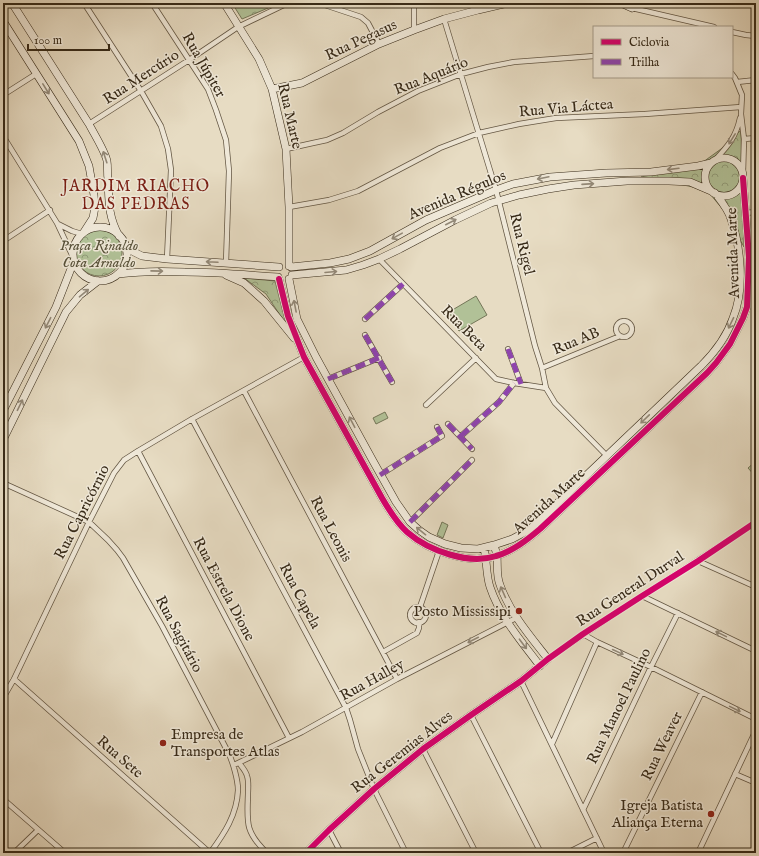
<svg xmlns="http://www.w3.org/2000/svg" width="759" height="856" viewBox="0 0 759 856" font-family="'IM FELL English',serif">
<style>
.grass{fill:#b1c197;stroke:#747658}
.forest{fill:url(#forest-crowns);stroke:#747658}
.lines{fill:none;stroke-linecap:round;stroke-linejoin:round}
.street-casing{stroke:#635643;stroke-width:6}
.secondary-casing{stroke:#372a18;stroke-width:8}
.street{stroke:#efe8d8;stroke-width:4.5}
.secondary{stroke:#efe8d8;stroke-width:7}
.quiet{stroke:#8e44ad;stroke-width:5;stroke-dasharray:10 5;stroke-linecap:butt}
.cycleway-casing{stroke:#efe8d8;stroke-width:8}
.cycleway{stroke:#d6006c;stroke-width:6}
.oneway{stroke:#938978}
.poi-dot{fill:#8f2418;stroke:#efe8d8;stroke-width:1.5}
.labels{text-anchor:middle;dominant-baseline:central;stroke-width:3;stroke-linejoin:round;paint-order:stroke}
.street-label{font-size:15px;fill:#372a18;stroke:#efe8d8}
.park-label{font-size:15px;font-style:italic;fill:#565038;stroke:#efe8d8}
.poi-label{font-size:15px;fill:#372a18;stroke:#efe8d8;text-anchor:end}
.neighbourhood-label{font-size:16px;letter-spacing:1px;fill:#7a1f14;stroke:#efe8d8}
</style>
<defs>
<pattern id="forest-crowns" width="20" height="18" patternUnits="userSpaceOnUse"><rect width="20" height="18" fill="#b1c197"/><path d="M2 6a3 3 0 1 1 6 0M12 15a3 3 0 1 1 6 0" fill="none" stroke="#919d7a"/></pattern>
</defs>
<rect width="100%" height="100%" fill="#e7dcc3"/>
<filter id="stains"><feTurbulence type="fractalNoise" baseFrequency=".005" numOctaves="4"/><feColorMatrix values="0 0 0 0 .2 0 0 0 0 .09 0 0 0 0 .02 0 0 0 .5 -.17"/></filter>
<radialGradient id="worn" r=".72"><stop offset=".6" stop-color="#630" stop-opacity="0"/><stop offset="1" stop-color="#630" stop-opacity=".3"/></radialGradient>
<path class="grass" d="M476 296 487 315 459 331 449 312Z
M385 412 388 418 376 424 373 418Z
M756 461V477L748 468Z
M442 522 448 525 443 538 437 535Z"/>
<path class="forest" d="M232 3H280L242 19Z
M741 130 744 247 725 212 710 194 693 187 641 176 703 162 721 149Z
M76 253a23 23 0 1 1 46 0a23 23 0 1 1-46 0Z
M244 278 275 281 286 324 266 294Z"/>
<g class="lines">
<defs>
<path id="street" d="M84 3 141 91 161 126 168 149 171 170 167 259
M152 3 208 89 216 110 226 140 229 171 226 263
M319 3 361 17 368 23 379 44
M632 8 714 27
M444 19 496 190 535 346 542 368 546 388 555 403 607 456
M414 30V3
M732 32 746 35 756 36
M732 74 735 78 742 95 741 114 744 139 743 174
M737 82 756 80
M3 95 36 74
M89 124 189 60 238 27 288 3
M3 136 57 223 73 257
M744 139 756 138
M286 149 313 143 327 140 343 133 378 112 418 91 461 74 488 67 514 62 594 56
M715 160C728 146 736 137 740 118
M289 207 329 200 358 191 440 148 479 133 519 124 556 118 645 114 741 107
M745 213 756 212
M58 224 72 231 82 234
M3 241 50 210
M379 259 496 379 514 383 546 388
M365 319 403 284
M616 329a8 8 0 1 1 16 0a8 8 0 1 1-16 0Z
M365 335 392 382
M508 349 521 384
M542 368 620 336
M328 379 379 358
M244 391 397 679
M426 405 476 358
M192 419 346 708 350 720 358 749 374 789 406 853
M448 424 472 449
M461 436 499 402 514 383
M138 451 289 738
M380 475 442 436 437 427
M3 483 89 522 108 540 117 550 123 558 162 626 229 754C233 763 238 780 238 790 237 815 224 834 210 853
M410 522 472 460
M698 561 756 587
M642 596 756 651
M420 607 439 551
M410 615a8 8 0 1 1 16 0a8 8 0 1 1-16 0Z
M583 634 597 642 651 667 756 719
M383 652 417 633 419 628V622
M548 659C616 611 687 568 756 522
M14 679 210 853
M521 681 604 853
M3 698 14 679 89 522 114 473 124 460 138 451 192 419 304 357
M471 715 541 853
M552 744 597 642
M423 749 476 853
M239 763C242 767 246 771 247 776 249 781 248 789 248 794 247 823 245 832 267 853
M234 765 302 732 397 679 516 618
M735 774 756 783
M3 799 65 853
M583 810 651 667 678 613
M329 830 341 853
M14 853 38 830
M567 853 597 838
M623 853 702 692
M698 853 756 730"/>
<path id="secondary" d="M12 3 89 124C94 134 105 151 107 161 108 167 107 173 108 179 109 202 108 216 119 236
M224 3 259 59 272 89 286 149 289 207V266
M621 3 632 8 633 3
M3 21 79 141 89 166 94 195 95 207 93 218 84 232
M272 89 302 83 379 44 414 30 444 19 478 10 508 3
M705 177a19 19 0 1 1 38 0a19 19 0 1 1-38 0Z
M73 254a27 27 0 1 1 54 0a27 27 0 1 1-54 0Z
M125 245 132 251 142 256 167 259 279 267
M291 267 330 263 349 259 370 251 426 220 496 190 513 184 550 177 606 173 651 172 698 166 711 163
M118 274C141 271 163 271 185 272 216 272 247 275 278 277
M226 275 244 283 264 301 294 338
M292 275 346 270 363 265 379 259 400 249 455 220 491 203 519 195 548 189 574 185 627 181H669L690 182 711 191
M279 279 288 316 304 357 382 498C389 510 397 523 407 532 429 551 469 565 496 556 513 551 527 540 540 529L707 373 716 363 730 344 743 318 747 307 749 257 743 178
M289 279 297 319 316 357 373 461 396 502 410 522 419 530 429 537 445 544 461 548 478 549 494 545 512 539 529 530 549 511 701 366C714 353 727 336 733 318 745 289 741 248 731 219 728 209 721 201 715 193
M3 411 56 307 74 261
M3 440 66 312 80 295 98 281
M484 548C487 561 486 575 490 587 500 617 522 642 540 666
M306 853 329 830 374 789 423 749 471 715 521 681 548 659C530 636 510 613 500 585 496 575 498 566 497 557 497 553 495 549 494 545"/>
</defs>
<use href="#street" class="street-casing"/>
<use href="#secondary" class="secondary-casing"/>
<use href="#street" class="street"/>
<use href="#secondary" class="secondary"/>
<path class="quiet" d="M365 319 403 284
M365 335 392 382
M508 349 521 384
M328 379 379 358
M448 424 472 449
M461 436 499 402 514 383
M380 475 442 436 437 427
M410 522 472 460"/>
<defs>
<path id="cycleway" d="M279 279 288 316 304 357 382 498C389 510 397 523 407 532 429 551 469 565 496 556 513 551 527 540 540 529L707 373 716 363 730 344 743 318 747 307 749 257 743 178
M306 853 329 830 374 789 423 749 471 715 521 681 548 659 583 634 642 596 698 561 756 522"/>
</defs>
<use href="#cycleway" class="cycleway-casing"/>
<use href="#cycleway" class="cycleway"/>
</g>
<defs><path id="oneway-shaft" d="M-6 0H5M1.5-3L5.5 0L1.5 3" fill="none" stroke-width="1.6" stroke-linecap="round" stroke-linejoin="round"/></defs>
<g class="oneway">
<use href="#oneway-shaft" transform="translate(46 89) rotate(58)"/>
<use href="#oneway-shaft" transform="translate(732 139) rotate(122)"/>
<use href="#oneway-shaft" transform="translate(105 157) rotate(-108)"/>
<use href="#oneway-shaft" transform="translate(673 169) rotate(173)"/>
<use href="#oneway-shaft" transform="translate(543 178) rotate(168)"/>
<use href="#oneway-shaft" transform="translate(588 184) rotate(-4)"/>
<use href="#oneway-shaft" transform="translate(451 222) rotate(-27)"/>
<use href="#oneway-shaft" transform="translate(397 236) rotate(151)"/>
<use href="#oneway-shaft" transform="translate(212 262) rotate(-177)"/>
<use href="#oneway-shaft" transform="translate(157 271) rotate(1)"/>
<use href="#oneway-shaft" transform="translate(331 272) rotate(-5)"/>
<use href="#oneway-shaft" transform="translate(84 293) rotate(-40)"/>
<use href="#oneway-shaft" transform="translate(295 306) rotate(-101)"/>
<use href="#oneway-shaft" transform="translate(48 323) rotate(117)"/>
<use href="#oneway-shaft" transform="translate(731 323) rotate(116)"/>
<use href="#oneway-shaft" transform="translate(20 405) rotate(-64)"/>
<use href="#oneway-shaft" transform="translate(645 419) rotate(136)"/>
<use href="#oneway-shaft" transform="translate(352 422) rotate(-118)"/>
<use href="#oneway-shaft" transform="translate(421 531) rotate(-141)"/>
<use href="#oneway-shaft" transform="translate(503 592) rotate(-114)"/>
<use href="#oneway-shaft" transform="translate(721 634) rotate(-154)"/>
<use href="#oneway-shaft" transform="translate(473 640) rotate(153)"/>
<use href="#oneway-shaft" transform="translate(523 644) rotate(53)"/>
<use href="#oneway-shaft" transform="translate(618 652) rotate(25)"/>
<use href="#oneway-shaft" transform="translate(735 709) rotate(26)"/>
</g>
<g class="poi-dot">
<circle cx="519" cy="611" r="4"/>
<circle cx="163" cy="743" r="4"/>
<circle cx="711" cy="814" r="4"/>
</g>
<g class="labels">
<g class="street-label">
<text transform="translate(361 40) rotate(-25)">Rua Pegasus</text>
<text transform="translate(204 65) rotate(60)">Rua Júpiter</text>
<text transform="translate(431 76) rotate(-22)">Rua Aquário</text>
<text transform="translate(141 77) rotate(-33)">Rua Mercúrio</text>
<text transform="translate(566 108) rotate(-5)">Rua Via Láctea</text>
<text transform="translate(290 116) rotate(77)">Rua Marte</text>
<text transform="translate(457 195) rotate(-23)">Avenida Régulos</text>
<text transform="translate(522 244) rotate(76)">Rua Rigel</text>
<text transform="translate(733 253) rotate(-92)">Avenida Marte</text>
<text transform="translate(464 328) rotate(45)">Rua Beta</text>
<text transform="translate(576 341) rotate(-23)">Rua AB</text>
<text transform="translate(549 501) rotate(-42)">Avenida Marte</text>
<text transform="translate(82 512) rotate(-63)">Rua Capricórnio</text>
<text transform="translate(331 529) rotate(62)">Rua Leonis</text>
<text transform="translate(224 589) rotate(62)">Rua Estrela Dione</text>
<text transform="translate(630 589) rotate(-33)">Rua General Durval</text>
<text transform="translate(300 596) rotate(62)">Rua Capela</text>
<text transform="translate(179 634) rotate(62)">Rua Sagitário</text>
<text transform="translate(372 680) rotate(-29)">Rua Halley</text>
<text transform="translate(619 706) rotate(-64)">Rua Manoel Paulino</text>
<text transform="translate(662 746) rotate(-64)">Rua Weaver</text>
<text transform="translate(402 752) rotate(-38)">Rua Geremias Alves</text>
<text transform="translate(120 757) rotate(41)">Rua Sete</text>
</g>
<g class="park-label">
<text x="99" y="245">Praça Rinaldo<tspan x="99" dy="17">Cota Arnaldo</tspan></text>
</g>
<g class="poi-label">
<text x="511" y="611">Posto Mississipi</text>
<text x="171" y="734" text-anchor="start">Empresa de<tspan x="171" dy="17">Transportes Atlas</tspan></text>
<text x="703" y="805">Igreja Batista<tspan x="703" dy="17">Aliança Eterna</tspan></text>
</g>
<g class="neighbourhood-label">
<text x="136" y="187">JARDIM RIACHO<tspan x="136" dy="18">DAS PEDRAS</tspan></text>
</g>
</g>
<rect width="759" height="856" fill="none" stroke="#e7dcc3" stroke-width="16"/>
<rect x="4" y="4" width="751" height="848" fill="none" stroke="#372a18" stroke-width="2"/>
<rect x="8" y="8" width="743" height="840" fill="none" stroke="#372a18"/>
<rect x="593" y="26" width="140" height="52" fill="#efe8d8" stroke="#a59c8b"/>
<rect x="601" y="39" width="20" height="6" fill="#d6006c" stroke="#a59c8b"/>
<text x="629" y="46" font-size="12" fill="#372a18">Ciclovia</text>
<rect x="601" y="59" width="20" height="6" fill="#8e44ad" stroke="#a59c8b"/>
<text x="629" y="66" font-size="12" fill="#372a18">Trilha</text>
<path d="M28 44v6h81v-6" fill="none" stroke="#372a18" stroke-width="2"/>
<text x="34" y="44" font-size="12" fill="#372a18" stroke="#efe8d8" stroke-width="3" paint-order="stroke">100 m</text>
<rect width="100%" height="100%" filter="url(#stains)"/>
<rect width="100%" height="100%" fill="url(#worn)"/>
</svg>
